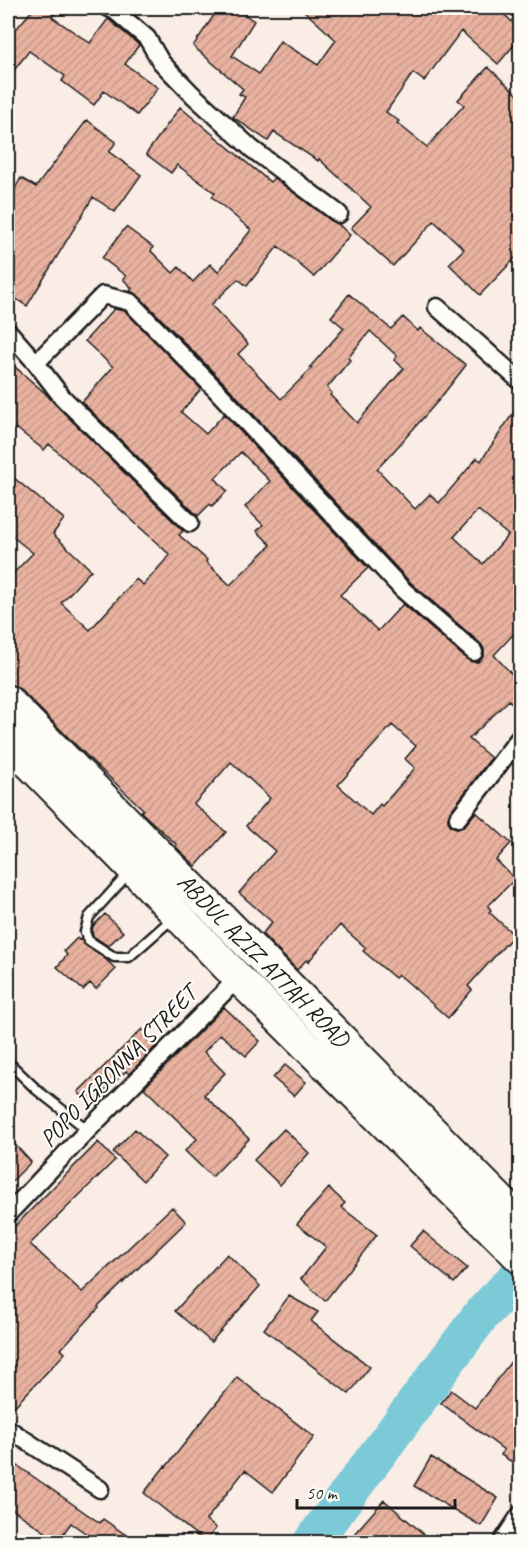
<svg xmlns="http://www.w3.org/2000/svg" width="528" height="1550" viewBox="0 0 528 1550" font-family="Caveat,sans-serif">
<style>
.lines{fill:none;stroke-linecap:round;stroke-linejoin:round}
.river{stroke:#7bc9d8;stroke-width:38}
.building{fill:url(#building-hatch);stroke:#1c1c1c;stroke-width:1.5;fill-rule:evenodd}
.lane-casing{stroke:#1c1c1c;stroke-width:13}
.street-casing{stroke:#1c1c1c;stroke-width:21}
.highway-casing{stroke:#1c1c1c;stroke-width:34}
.lane{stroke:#fdfcf7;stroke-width:8}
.street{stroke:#fdfcf7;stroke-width:16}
.highway{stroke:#fdfcf7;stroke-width:30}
.labels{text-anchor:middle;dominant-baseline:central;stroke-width:4.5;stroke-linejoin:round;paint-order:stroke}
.street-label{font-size:24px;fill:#1c1c1c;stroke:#fdfcf7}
</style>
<defs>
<pattern id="building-hatch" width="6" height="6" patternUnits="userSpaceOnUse" patternTransform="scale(1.5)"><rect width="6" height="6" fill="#e9b2a0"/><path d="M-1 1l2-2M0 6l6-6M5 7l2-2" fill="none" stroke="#c79889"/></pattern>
</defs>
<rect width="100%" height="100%" fill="#f9ede6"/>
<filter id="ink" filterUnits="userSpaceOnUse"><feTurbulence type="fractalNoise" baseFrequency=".0167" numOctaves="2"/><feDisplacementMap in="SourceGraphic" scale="12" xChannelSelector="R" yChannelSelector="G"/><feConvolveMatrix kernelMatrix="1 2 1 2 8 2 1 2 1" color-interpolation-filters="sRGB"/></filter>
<g filter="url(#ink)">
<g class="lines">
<path class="river" d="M312 1542 481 1315 520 1274"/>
</g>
<path class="building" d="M34 8H60L52 17 90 43 108 19 139 45 125 64 158 88 137 115 104 91 94 105 62 81 65 76 29 51 8 78V20L17 28Z
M219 8H235L254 21 232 56 259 74 280 41 318 65 336 40 301 8H497L520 29V38L498 64 461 31 424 81 413 73 386 112 399 121 397 123 427 147 464 105 458 100 488 67 520 97V253L480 295 449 264 464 249 434 221 393 266 351 228 371 207 319 159 318 161 274 132 268 141 233 117 245 97 239 94 243 89 193 46Z
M180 107 270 182 274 178 333 222 338 224 350 235 314 277 278 246 247 286 238 279 211 305 248 344 238 354 281 399 312 368 310 367 344 328 331 317 349 294 391 329 403 317 418 331 420 328 466 365 438 401 392 453 377 469 415 509 430 494 439 503 477 458 481 461 520 403V627L494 655 520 683V712L509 700 469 739 491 758 450 812 448 817V821L451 826 456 828H461L466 824 476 812 511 843 496 860 515 879 488 906 491 910 489 912 514 935 468 986 472 990 448 1018 403 978 398 975 395 978 363 951 366 948 340 925 308 962 306 960 297 970 262 934 272 922 239 893 275 851 246 826 270 798 231 762 194 804 226 832 196 866 176 847 177 845 141 812 143 809 95 764 20 689 8 683V579L33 553 8 533V473L64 519 53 534 91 570 61 603 90 630 136 579 143 585 170 555 49 444 44 450 16 428 8 438V361L45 393 55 404 183 531 179 535 207 560 206 562 230 585 271 545 257 531 263 525 245 507 270 481 241 452 215 478 227 491 212 506 210 504 198 516 82 402 113 367 85 341 114 309 125 311 201 389 181 412 206 434 224 414 368 568 340 595 378 631 403 604 468 660 473 662H478L482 658 484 655V649L481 644 409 581 226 385 138 295 130 291 132 288 123 279 126 276 102 258 126 227 153 247 151 251 173 273 179 267 193 282 210 264 218 272 251 230 212 197 215 193 177 165 171 173 146 154ZM370 331 397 356 394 360 404 368 357 423 330 395 332 393 327 388 350 360 348 358ZM478 510 508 535 483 564 454 537ZM392 725 416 746 405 759 415 768 382 806 380 804 371 815 338 785Z
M87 120 116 142 109 152 141 175 115 212 93 197 27 306 8 294V201L21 178 36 187Z
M105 914 123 932 108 946 93 936 92 932 93 926Z
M77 938 79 940 81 939 85 945 104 958 116 969 96 989 90 983 83 990 57 967 67 955 64 951Z
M224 1007 260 1041 246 1056 220 1034 204 1052 225 1073 204 1095 249 1139 212 1177 185 1151 197 1139 144 1088Z
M142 1029 157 1045 129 1074 126 1071 91 1105 78 1092Z
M285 1065 306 1082 294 1096 273 1078Z
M135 1129 165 1157 143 1181 113 1152Z
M284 1129 309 1153 280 1185 254 1160Z
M8 1137 31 1162 8 1185Z
M98 1142 115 1160 30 1244 82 1292 172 1207 186 1222 98 1307 99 1308 61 1349 65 1353 8 1413V1233Z
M329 1188 345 1203 341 1207 377 1235 325 1301 301 1279 326 1247 297 1224Z
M423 1231 467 1268 454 1283 410 1246Z
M227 1254 260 1286 211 1342 175 1311Z
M289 1296 318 1312 311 1321 370 1367 349 1394 264 1329Z
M520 1350V1467L501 1455 504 1450 441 1403 451 1390 475 1408Z
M237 1377 314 1437 273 1492 245 1470 206 1520 216 1528 205 1542 144 1493 165 1466 166 1467Z
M431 1457 498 1498 481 1526 414 1486Z
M8 1459 100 1523 103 1519 136 1542H98L71 1523 58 1541 8 1506Z
M384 1500 392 1507 433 1542H366L355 1533Z"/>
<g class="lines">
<defs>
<path id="lane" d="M129 873 89 917 85 932 88 940 114 957H129L173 918
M8 1062 37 1090 88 1130"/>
<path id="street" d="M109 8 114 10 147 38 161 62 193 95 252 149 339 214
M437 307 520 381
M8 331 36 363 62 397 190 523
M36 363 103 295 130 302 218 392 402 589 474 652
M458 818 520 737
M8 1214 88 1130 238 978
M8 1429 100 1489
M502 1542 520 1515"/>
<g id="highway">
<path id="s1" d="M8 701 520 1220"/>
<path d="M8 742 133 869 238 978 520 1258"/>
</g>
</defs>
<use href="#lane" class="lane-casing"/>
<use href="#street" class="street-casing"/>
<use href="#highway" class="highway-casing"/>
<use href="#lane" class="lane"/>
<use href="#street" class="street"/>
<use href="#highway" class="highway"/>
</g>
</g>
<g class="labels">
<g class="street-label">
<text stroke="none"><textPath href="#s1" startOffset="364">ABDUL AZIZ ATTAH ROAD</textPath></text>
<text transform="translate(118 1066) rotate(-46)">POPO IGBONNA STREET</text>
</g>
</g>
<rect width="528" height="1550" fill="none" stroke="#fdfcf7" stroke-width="30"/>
<rect x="15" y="15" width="498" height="1520" fill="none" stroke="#1c1c1c" stroke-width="2" filter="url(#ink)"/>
<path d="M297 1499v9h158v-9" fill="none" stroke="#1c1c1c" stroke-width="3"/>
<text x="306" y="1499" font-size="18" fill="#1c1c1c" stroke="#fdfcf7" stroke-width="4.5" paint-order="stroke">50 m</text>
</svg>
